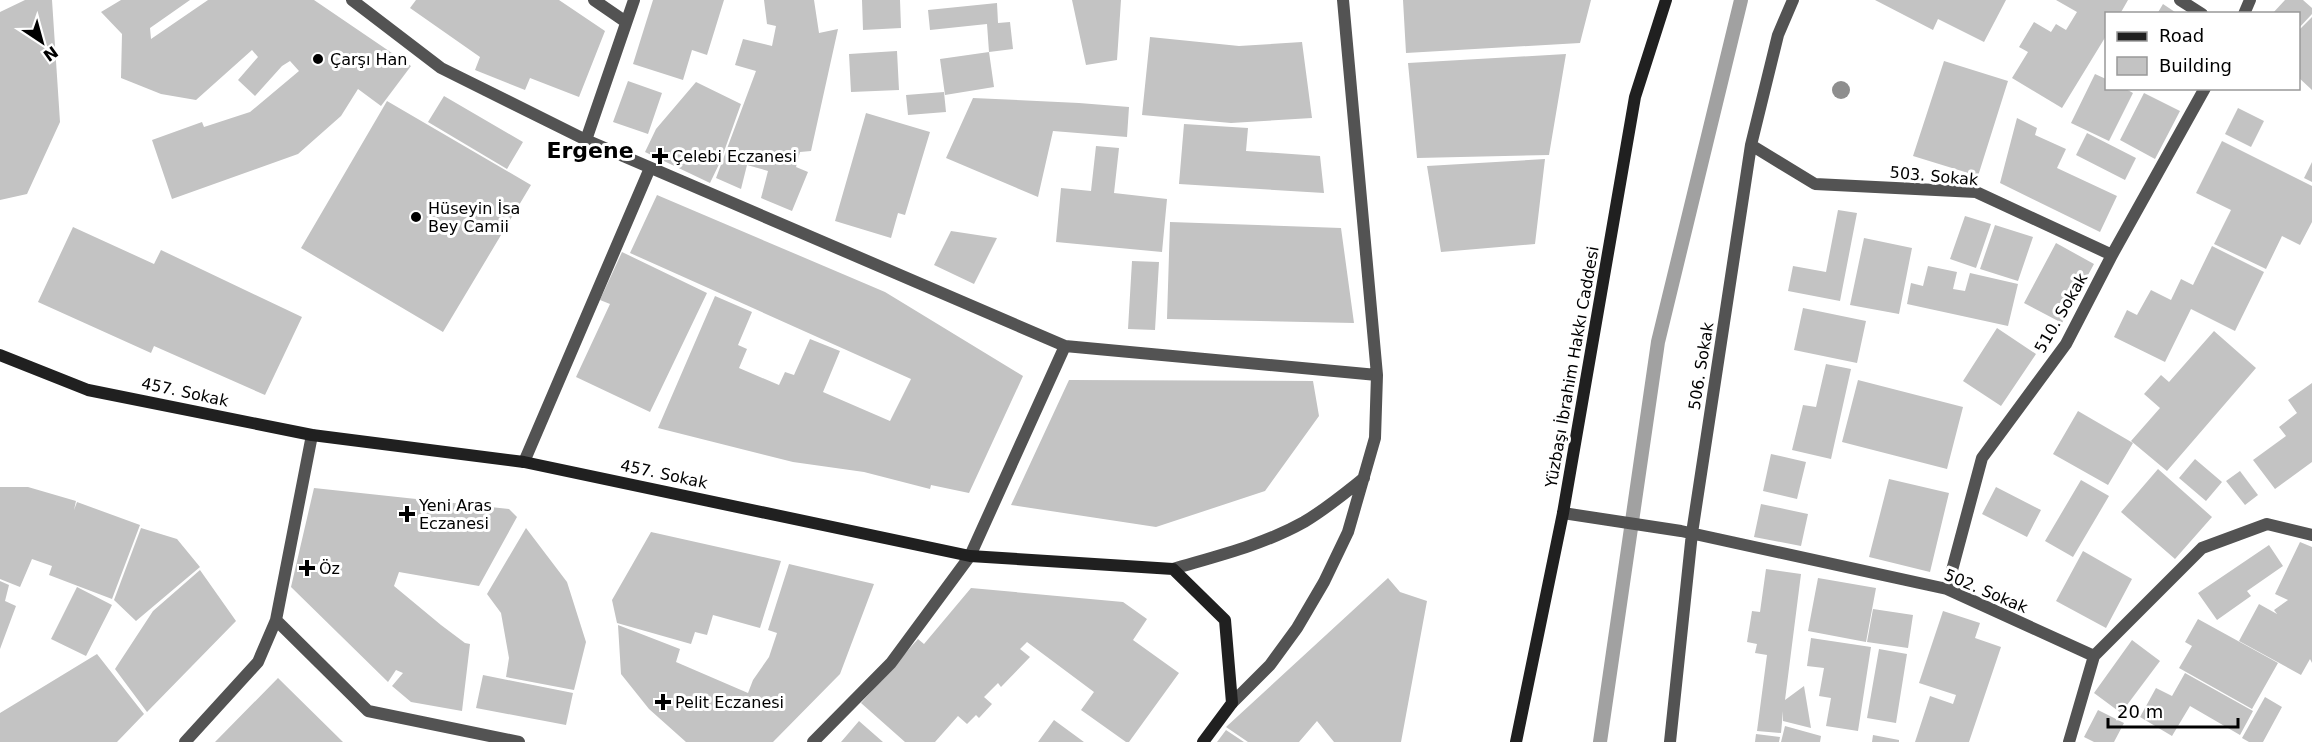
<svg xmlns="http://www.w3.org/2000/svg" width="2312" height="742" viewBox="0 0 2312 742" font-family="'DejaVu Sans',sans-serif">
<style>
.lines{fill:none;stroke-linecap:round;stroke-linejoin:round}
.stream{stroke:#a1a1a1;stroke-width:14}
.building{fill:#c3c3c3}
.street{stroke:#535353;stroke-width:12}
.secondary{stroke:#202020;stroke-width:12}
.tree{fill:#8e8e8e}
.poi-dot{fill:#000;stroke:#fff;stroke-width:2}
.labels{text-anchor:middle;dominant-baseline:central;stroke-width:6;stroke-linejoin:round;paint-order:stroke}
.poi-label{font-size:16px;fill:#000;stroke:#fff;text-anchor:start}
.street-label{font-size:16px;fill:#000;stroke:#fff}
.district-label{font-size:22px;font-weight:bold;fill:#000;stroke:#fff}
</style>
<rect width="100%" height="100%" fill="#fff"/>
<g class="lines">
<path class="stream" d="M1600 742 1658 342 1741 0"/>
</g>
<path class="building" d="M25 0H52L60 122 27 194 0 200V12Z
M121 0H190L150 28 151 39 208 0H314L411 66 381 106 358 89 341 116 298 154 172 199 152 140 202 122 204 127 250 112 299 71 290 61 282 66 255 96 238 80 258 57 252 50 196 100 161 94 121 78 122 34 101 12Z
M416 0H559L605 31 579 97 530 78 525 90 475 70 480 57 410 8Z
M653 0H724L707 55 692 50 683 80 633 64Z
M764 0H814L819 33 838 29 811 151 800 152 796 167 808 172 792 211 761 198 768 171 747 165 741 189 716 178 756 71 735 65 743 39 772 46 776 26 767 24Z
M862 0H900L901 28 863 30Z
M1072 0H1121L1117 60 1086 65Z
M1403 0H1591L1580 43 1406 53Z
M1875 0H2006L1984 42 1938 19 1933 30Z
M2056 0H2128L2120 14H2106V36L2062 108 2012 78 2028 52 2019 47 2034 22 2051 32 2056 24 2066 30 2077 12Z
M2285 0H2303L2312 8V14L2298 29V14H2272Z
M997 3 998 23 1010 22 1013 49 989 52 987 24 930 30 928 10Z
M2163 4 2178 14H2157Z
M2312 17V90L2298 77V31Z
M1150 37 1239 46 1302 42 1312 118 1231 123 1142 115Z
M897 51 899 90 851 92 849 54Z
M989 52 994 87 945 95 940 59Z
M1566 54 1549 155 1417 158 1408 63Z
M1944 61 2008 81 1978 176 1913 156Z
M2095 74 2106 79V88H2124L2133 93 2109 141 2071 123Z
M628 81 662 93 648 134 613 122Z
M696 82 741 104 721 160 710 183 645 152 656 129Z
M944 92 946 112 908 115 906 95Z
M2144 93 2180 111 2155 159 2120 140Z
M444 96 523 142 507 169 428 122Z
M973 98 1079 103 1129 107 1127 137 1053 131 1038 197 946 158Z
M387 101 531 185 443 332 301 248Z
M2238 108 2264 121 2251 147 2225 134Z
M866 113 930 132 905 215 898 213 891 238 835 221Z
M2017 118 2037 128 2035 135 2066 149 2057 168 2117 196 2100 232 2000 183Z
M1184 124 1248 128 1246 151 1320 156 1324 193 1179 184Z
M2087 133 2136 158 2125 180 2076 155Z
M2222 141 2312 186V222L2300 245 2282 236 2266 269 2214 244 2231 210 2196 193Z
M1096 146 1119 148 1114 193 1167 199 1162 252 1056 242 1061 188 1091 191Z
M1545 159 1535 244 1441 252 1427 166Z
M2312 162V182L2304 178Z
M657 195 885 292 1023 376 969 493 931 485 930 489 864 472 793 462 658 428 715 296 752 312 738 345 747 349 739 368 779 385 785 372 794 375 810 339 840 351 823 392 890 421 911 379 630 253Z
M1838 210 1857 213 1840 301 1788 291 1793 266 1826 272Z
M1965 216 1991 224 1976 268 1950 259Z
M1170 222 1341 228 1354 323 1167 319Z
M1995 225 2033 237 2018 281 1980 269Z
M73 227 154 264 161 250 302 317 265 395 154 346 151 353 38 302Z
M951 231 997 238 974 284 934 265Z
M1864 238 1912 248 1899 314 1850 305Z
M2056 243 2094 264 2062 323 2024 303Z
M2212 246 2264 272 2235 331 2191 309 2165 362 2114 337 2127 310 2137 315 2151 290 2171 300 2181 279 2193 285Z
M622 252 707 293 650 412 576 377 610 304 600 300Z
M1132 261 1159 262 1155 330 1128 329Z
M1928 266 1957 272 1953 289 1965 291 1970 273 2018 284 2008 326 1907 304 1911 283 1923 286Z
M1803 308 1866 321 1857 363 1794 350Z
M1997 328 2036 354 2001 406 1963 381Z
M2214 331 2256 368 2167 471 2131 441 2160 408 2144 394 2161 375 2169 382Z
M1826 364 1851 369 1831 459 1792 450 1803 405 1816 407Z
M1069 380 1313 381 1319 416 1265 491 1156 527 1011 505Z
M1858 380 1963 407 1947 469 1842 442Z
M2312 383V462L2275 489 2253 460 2286 436 2279 427 2297 413 2288 400Z
M2078 411 2133 443 2108 485 2053 454Z
M1771 454 1806 462 1797 499 1763 491Z
M2195 459 2222 482 2206 501 2179 478Z
M2158 469 2212 517 2175 559 2121 512Z
M2240 471 2258 495 2245 505 2226 481Z
M1889 479 1949 493 1930 572 1869 557Z
M2081 480 2109 496 2073 557 2045 541Z
M0 487H28L76 501 74 510 77 502 140 525 112 599 49 575 52 566 32 559 20 587 0 579Z
M1996 487 2041 510 2027 537 1982 514Z
M314 488 509 509 517 517 479 586 399 572 394 586 441 625 465 643 470 644 462 711 411 702 392 686 403 673 396 670 388 682 291 587Z
M1761 504 1808 514 1801 546 1754 537Z
M141 528 177 539 200 567 136 621 114 600Z
M526 528 567 582 586 642 574 690 506 677 509 658 501 613 487 594Z
M651 532 781 561 760 628 713 615 707 635 695 632 691 644 617 623 612 600Z
M2300 542 2312 547V663L2310 659 2301 675 2239 641 2259 604 2277 614 2274 610 2288 600 2275 594Z
M2269 545 2283 566 2247 591 2251 596 2217 620 2198 593Z
M2083 551 2132 579 2106 628 2056 601Z
M789 564 874 584 840 674 773 742H686L649 709 621 674 618 625 680 649 676 662 748 693 753 680 769 657 777 633 768 630Z
M1766 569 1801 574 1785 700 1804 686 1811 728 1783 721V711L1781 733 1757 731 1767 655 1755 653 1757 644 1747 642 1752 611 1760 612Z
M200 570 236 621 147 712 115 669 153 611Z
M1388 578 1400 592 1427 601 1401 742H1334L1317 721 1299 742H1248L1226 727Z
M1818 578 1876 588 1866 642 1808 631Z
M0 581 9 585 5 601 16 606 0 649Z
M77 587 112 605 86 656 51 639Z
M971 588 1123 602 1147 619 1133 640 1179 673 1129 742H1126L1081 710 1094 692 1027 642 1020 649 1030 657 1001 687 998 683 984 697 992 704 979 718 976 715 967 724 958 716 935 742H905L861 703 918 639 924 644Z
M1873 609 1913 615 1908 648 1867 642Z
M1943 611 1980 623 1975 638 2001 647 1969 742H1915L1930 696 1953 704 1956 695 1919 683Z
M2198 619 2278 663 2252 709 2179 668 2192 646 2185 642Z
M1811 638 1871 647 1858 731 1826 726 1831 698 1819 696 1824 668 1807 666Z
M2132 640 2160 661 2121 713 2094 693Z
M1879 649 1907 654 1896 723 1867 718Z
M97 654 144 714 117 742H0V713Z
M2185 673 2253 711 2240 735 2190 706 2172 736 2140 717 2156 688 2172 696Z
M483 675 573 693 566 725 476 708Z
M278 678 343 742H215Z
M2265 697 2282 707 2263 742H2249L2242 738Z
M2098 710 2124 723 2114 742H2094L2084 737Z
M1054 720 1084 742H1038Z
M859 721 883 742H841Z
M1785 726 1821 736 1820 742H1781Z
M1226 730 1244 742H1217Z
M1756 734 1780 737 1779 742H1755Z
M1873 735 1899 740V742H1872Z"/>
<g class="lines">
<path class="street" d="M352 0 441 68 586 140 1065 346 1377 375
M594 0 626 22
M2180 0 2202 14
M2244 14 2250 0
M586 140 634 0
M1751 145 1815 184 1976 192 2112 255
M524 462 650 168
M1563 513 1681 531 1947 589 2094 656
M1173 569C1217 556 1263 545 1304 522 1326 509 1345 493 1364 478
M1947 589 1982 458 2066 344 2112 255 2205 88
M276 620 368 711 519 742
M1232 703 1270 665 1297 628 1324 582 1348 532 1375 438 1377 375 1343 0
M185 742 258 662 276 620 312 435
M813 742 891 663 970 556 1065 346
M1670 742 1692 533 1751 145 1778 35 1793 0
M2069 742 2094 656 2202 548 2267 524 2312 535"/>
<path class="secondary" d="M0 355 88 390 312 435 524 462 970 556 1173 569 1225 620 1232 703 1203 742
M1516 742 1563 513 1635 97 1666 0"/>
</g>
<circle class="tree" cx="1841" cy="90" r="9"/>
<g class="poi-dot">
<circle cx="318" cy="59" r="6"/>
<path d="M657 147h6v6h6v6h-6v6h-6v-6h-6v-6h6z"/>
<circle cx="416" cy="217" r="6"/>
<path d="M404 505h6v6h6v6h-6v6h-6v-6h-6v-6h6z"/>
<path d="M304 559h6v6h6v6h-6v6h-6v-6h-6v-6h6z"/>
<path d="M660 693h6v6h6v6h-6v6h-6v-6h-6v-6h6z"/>
</g>
<g class="labels">
<g class="poi-label">
<text x="330" y="59">Çarşı Han</text>
<text x="672" y="156">Çelebi Eczanesi</text>
<text x="428" y="208">Hüseyin İsa<tspan x="428" dy="18">Bey Camii</tspan></text>
<text x="419" y="505">Yeni Aras<tspan x="419" dy="18">Eczanesi</tspan></text>
<text x="319" y="568">Öz</text>
<text x="675" y="702">Pelit Eczanesi</text>
</g>
<g class="street-label">
<text transform="translate(1934 176) rotate(5)">503. Sokak</text>
<text transform="translate(2061 313) rotate(-60)">510. Sokak</text>
<text transform="translate(1701 366) rotate(-81)">506. Sokak</text>
<text transform="translate(1572 367) rotate(-80)">Yüzbaşı İbrahim Hakkı Caddesi</text>
<text transform="translate(185 392) rotate(12)">457. Sokak</text>
<text transform="translate(664 474) rotate(12)">457. Sokak</text>
<text transform="translate(1986 591) rotate(23)">502. Sokak</text>
</g>
<g class="district-label">
<text x="590" y="150">Ergene</text>
</g>
</g>
<rect x="2105" y="12" width="195" height="78" fill="#ffffff" stroke="#999999" stroke-width="1.5"/>
<rect x="2117" y="32" width="30" height="9" fill="#202020" stroke="#999999" stroke-width="1.5"/>
<text x="2159" y="42" font-size="18" fill="#000000">Road</text>
<rect x="2117" y="57" width="30" height="18" fill="#c3c3c3" stroke="#999999" stroke-width="1.5"/>
<text x="2159" y="72" font-size="18" fill="#000000">Building</text>
<g transform="translate(42 42) rotate(144)" stroke="#ffffff" stroke-width="4.5" paint-order="stroke">
<path d="M0-4.5L10 22L0 15L-10 22Z" fill="#000000"/>
<text y="-9" font-size="16" font-weight="bold" text-anchor="middle" fill="#000000">N</text>
</g>
<path d="M2108 718v9h130v-9" fill="none" stroke="#000000" stroke-width="3"/>
<text x="2117" y="718" font-size="18" fill="#000000" stroke="#ffffff" stroke-width="4.5" paint-order="stroke">20 m</text>
</svg>
